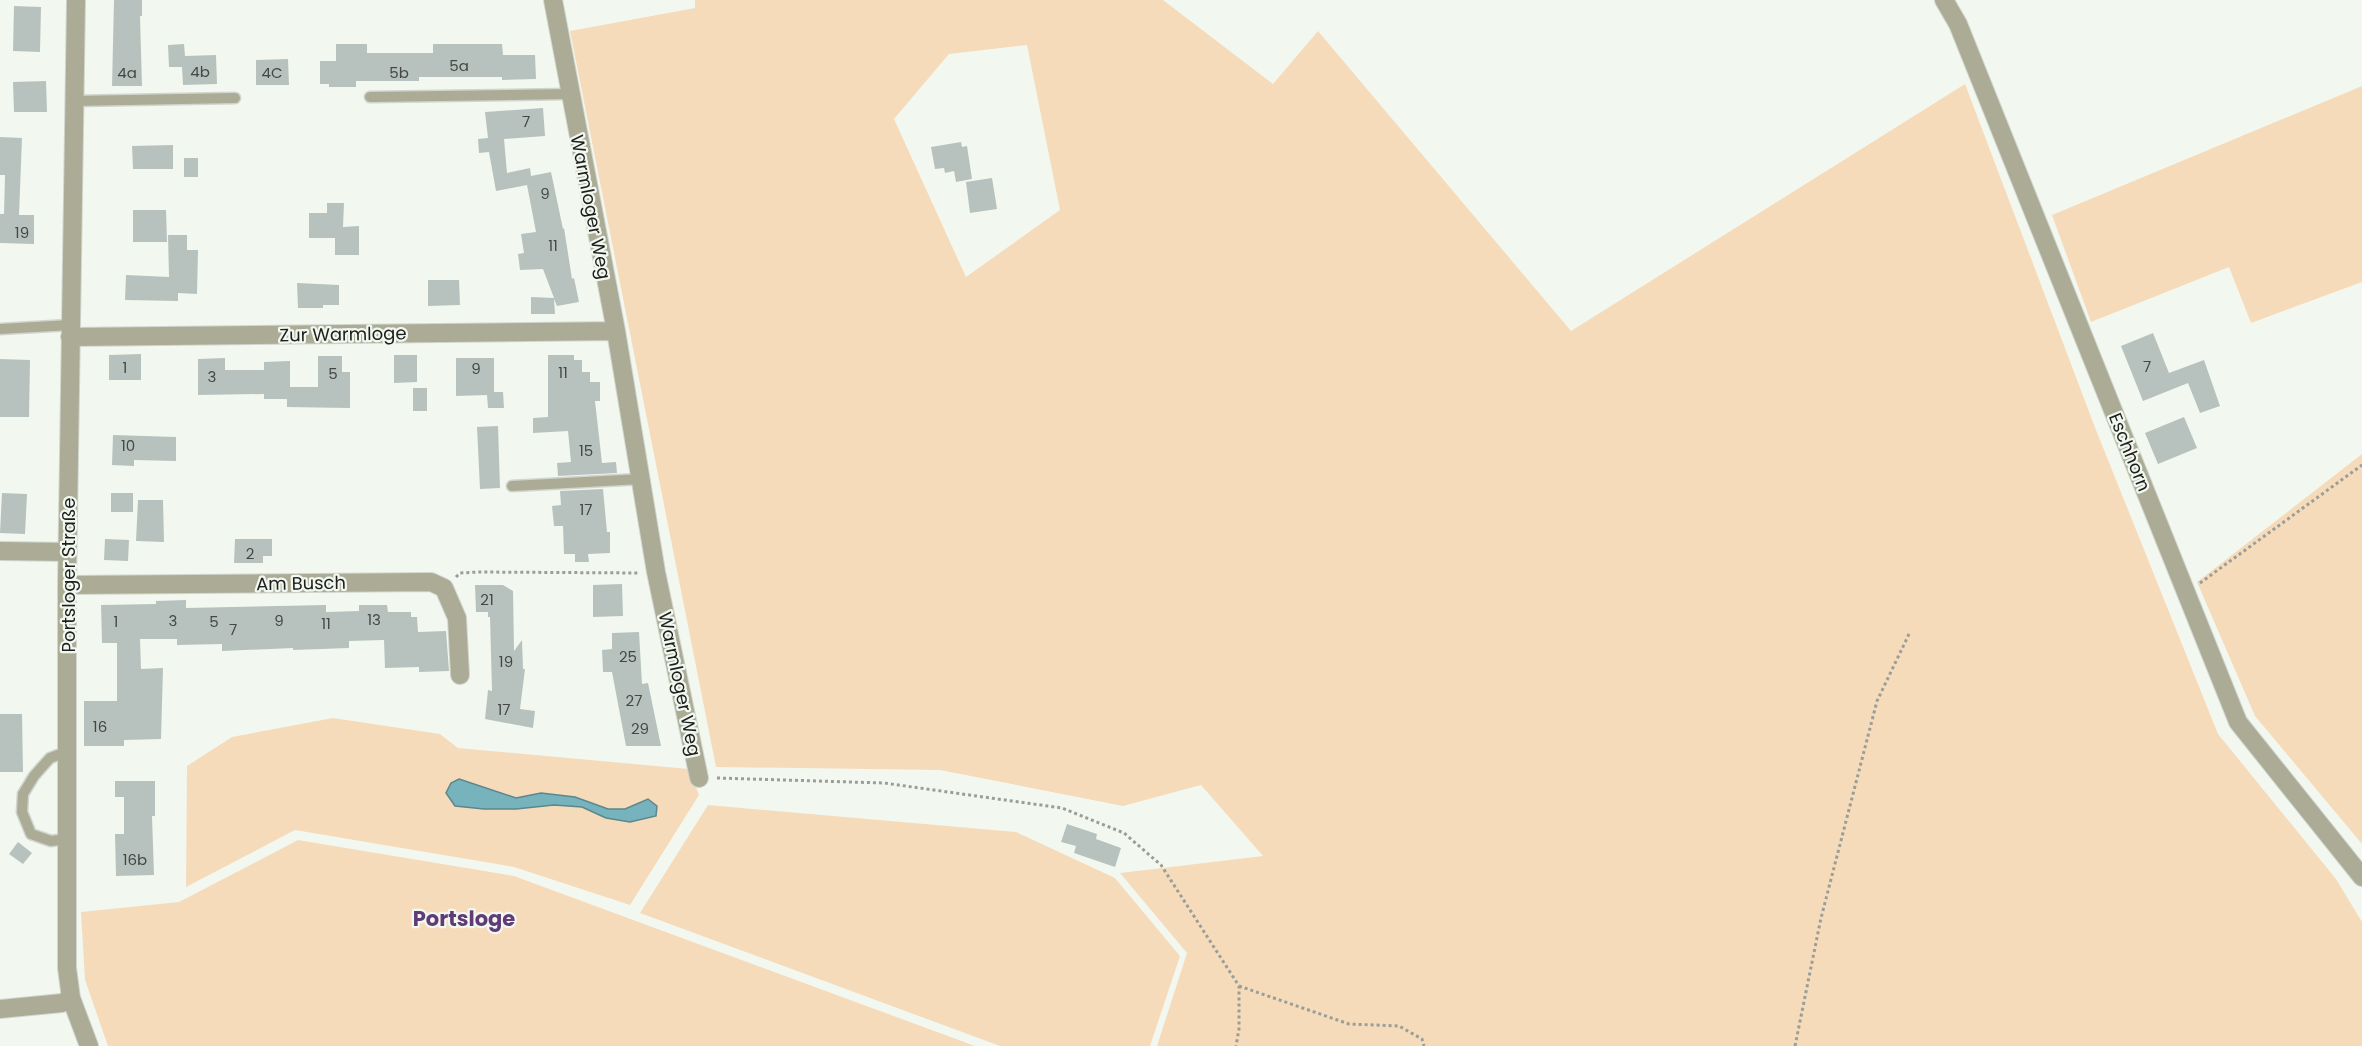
<svg xmlns="http://www.w3.org/2000/svg" width="2362" height="1046" viewBox="0 0 2362 1046" font-family="Poppins,sans-serif">
<style>
.green{fill:#f6dbbb;fill-rule:evenodd}
.water{fill:#76b3bd;stroke:#5b878d;stroke-width:1.5}
.building{fill:#b7c2be}
.lines{fill:none;stroke-linecap:round;stroke-linejoin:round}
.service-casing{stroke:#d0d5ce;stroke-width:13}
.minor-casing{stroke:#d0d5ce;stroke-width:20}
.path{stroke:#9a9e98;stroke-width:3;stroke-dasharray:3 3;stroke-linecap:butt}
.service{stroke:#abab96;stroke-width:10}
.minor{stroke:#abab96;stroke-width:18}
.labels{text-anchor:middle;dominant-baseline:central;stroke-width:4.5;stroke-linejoin:round;paint-order:stroke}
.number-label{font-size:15px;fill:#444844}
.street-label{font-size:18px;fill:#1d1f1c;stroke:#f2f8f0}
.quarter-label{font-size:21px;font-weight:bold;fill:#603c76;stroke:#f2f8f0}
</style>
<rect width="100%" height="100%" fill="#f2f8f0"/>
<path class="green" d="M695 0H1163L1273 84 1318 31 1571 331 1965 84 2096 430 2218 734 2336 879 2362 922V1046H1157L1187 953 1120 873 1263 856 1201 785 1123 806 940 770 716 767 570 31 695 8ZM1027 45 1060 210 966 277 894 119 949 54Z
M2362 86V282L2251 323 2229 267 2091 322 2052 215Z
M2362 454V844L2255 716 2197 582Z
M333 718 440 734 458 748 689 769 699 795 630 905 514 867 295 830 186 887 187 766 232 737Z
M708 805 1016 832 1115 878 1180 956 1150 1046H1000L640 913Z
M298 840 514 876 975 1046H108L85 980 81 912 179 902Z"/>
<path class="water" d="M459 779 516 798 541 793 575 797 608 809H625L648 799 657 806 656 816 630 822 606 818 582 807 554 805 516 809H484L455 806 446 793 451 783Z"/>
<path class="building" d="M114 0H142V16H140L142 86H112Z
M14 6 41 7 40 52 13 51Z
M184 44 185 56 216 55 217 84 183 85 182 67H169L168 45Z
M336 44H367V53H433V44H502L503 55H535L536 79 502 80V77H419V81H356V87H329V84H320V61H336Z
M288 59 289 85H256V60Z
M46 81 47 112H14L13 82Z
M543 108 545 136 504 139 507 173 530 168 531 176 551 172 563 229 564 228 572 279 574 278 579 302 557 306 554 299 555 314H531V297L554 298 543 269 520 270 518 254 524 253 521 234 536 232 527 185 496 191 489 152 479 153 478 139 488 138 485 112Z
M0 137 22 138 19 215H34V244L0 243V214H4L5 175H0Z
M961 142 962 147 967 146 972 179 956 182 954 171 945 173 944 168 935 169 931 147Z
M173 145V169H133L132 146Z
M184 158H198V177H184Z
M992 178 997 209 970 213 966 182Z
M327 203H344L343 227 359 226V255H335V238H309V213H327Z
M133 210H166L167 242H133Z
M168 235H187V250H198L197 294 178 293V301L125 300 126 275 169 277Z
M428 280H459L460 305 428 306Z
M297 283 339 285V305H323V308H298Z
M2153 333 2169 373 2204 360 2220 406 2200 413 2188 383 2143 401 2121 346Z
M141 354V380H109V355Z
M394 355H417V382L394 383Z
M548 355H574V360H582V372H590V382H600V401H595L602 463 616 462 617 473 558 476 557 463 571 462 568 431 533 433V418L548 417Z
M318 356H342V372H350V408L287 407V399H264V394L198 395V359L225 358V370H264V362L290 361V387H318Z
M456 358H494V392H503L504 408H488L487 395 456 396Z
M0 359 30 360 29 417H0Z
M413 388H427V411H413Z
M2184 417 2197 448 2158 464 2145 433Z
M498 426 500 488 480 489 477 427Z
M113 435 176 437V461L134 460V466L112 465Z
M603 489 607 532H610V553L588 554 589 562H575V554H564L563 526H554L552 506 561 505 560 491Z
M2 493 27 494 25 534 0 533Z
M111 493H133V512H111Z
M138 500H163L164 542 136 541Z
M105 539 129 540 128 561 104 560Z
M235 539H272V556H263V563H234Z
M622 584 623 616 593 617V585Z
M475 585H503L513 591 514 651 522 640 523 669H525L520 709 535 711 533 728 485 719 488 690 492 691 490 617H488V612H476Z
M186 600V608L326 605V612L359 611V605H387L388 612H411V617H417L418 632 446 631 449 671 419 672V667L385 668 384 640 349 641V648L293 650V648L222 651V644L177 645V639H140L141 669 163 668 161 739 124 740V746H84V701H117V643H102L101 605 156 604V601Z
M639 632 642 684 648 683 661 746H626L612 672H603L602 650 612 649V633Z
M0 714H22L23 772H0Z
M115 781H155V816H152L154 875 116 876 115 834H124V797H115Z
M1067 824 1097 834 1096 839 1121 848 1115 867 1074 853 1076 846 1061 842Z
M18 842 32 853 23 864 9 854Z"/>
<g class="lines">
<defs>
<path id="service" d="M370 97 569 94
M74 101 235 98
M0 329 70 325
M512 486 641 479
M66 752 50 758 34 776 23 794 22 812 31 834 51 841 66 839"/>
<path id="minor" d="M76 0 67 585V968L71 998 89 1046
M553 0 616 331 656 572 699 778
M1944 0 1958 24 2238 722 2362 877
M70 337 616 331
M0 551 68 552
M67 585 431 582 444 588 457 618 460 675
M0 1009 62 1003 71 998"/>
</defs>
<use href="#service" class="service-casing"/>
<use href="#minor" class="minor-casing"/>
<path class="path" d="M456 577 460 573 479 572 640 573
M2200 583 2362 465
M717 778 884 783 1062 808 1124 833 1161 865 1239 986V1029L1236 1046
M1239 986 1349 1024 1399 1026 1422 1039 1424 1046
M1795 1046 1821 918 1877 701 1910 632"/>
<use href="#service" class="service"/>
<use href="#minor" class="minor"/>
</g>
<g class="labels">
<g class="number-label">
<text x="459" y="65">5a</text>
<text x="200" y="71">4b</text>
<text x="127" y="72">4a</text>
<text x="272" y="72">4C</text>
<text x="399" y="72">5b</text>
<text x="526" y="121">7</text>
<text x="545" y="193">9</text>
<text x="22" y="232">19</text>
<text x="553" y="245">11</text>
<text x="2147" y="366">7</text>
<text x="125" y="367">1</text>
<text x="476" y="368">9</text>
<text x="563" y="372">11</text>
<text x="333" y="373">5</text>
<text x="212" y="376">3</text>
<text x="128" y="445">10</text>
<text x="586" y="450">15</text>
<text x="586" y="509">17</text>
<text x="250" y="553">2</text>
<text x="487" y="599">21</text>
<text x="374" y="619">13</text>
<text x="173" y="620">3</text>
<text x="279" y="620">9</text>
<text x="116" y="621">1</text>
<text x="214" y="621">5</text>
<text x="326" y="623">11</text>
<text x="233" y="629">7</text>
<text x="628" y="656">25</text>
<text x="506" y="661">19</text>
<text x="634" y="700">27</text>
<text x="504" y="709">17</text>
<text x="100" y="726">16</text>
<text x="640" y="728">29</text>
<text x="135" y="859">16b</text>
</g>
<g class="street-label">
<text transform="translate(591 207) rotate(79)">Warmloger Weg</text>
<text transform="translate(343 334) rotate(-1)">Zur Warmloge</text>
<text transform="translate(2130 452) rotate(68)">Eschhorn</text>
<text transform="translate(68 575) rotate(-90)">Portsloger Straße</text>
<text transform="translate(301 583) rotate(-1)">Am Busch</text>
<text transform="translate(680 684) rotate(78)">Warmloger Weg</text>
</g>
<g class="quarter-label">
<text x="464" y="918">Portsloge</text>
</g>
</g>
</svg>
